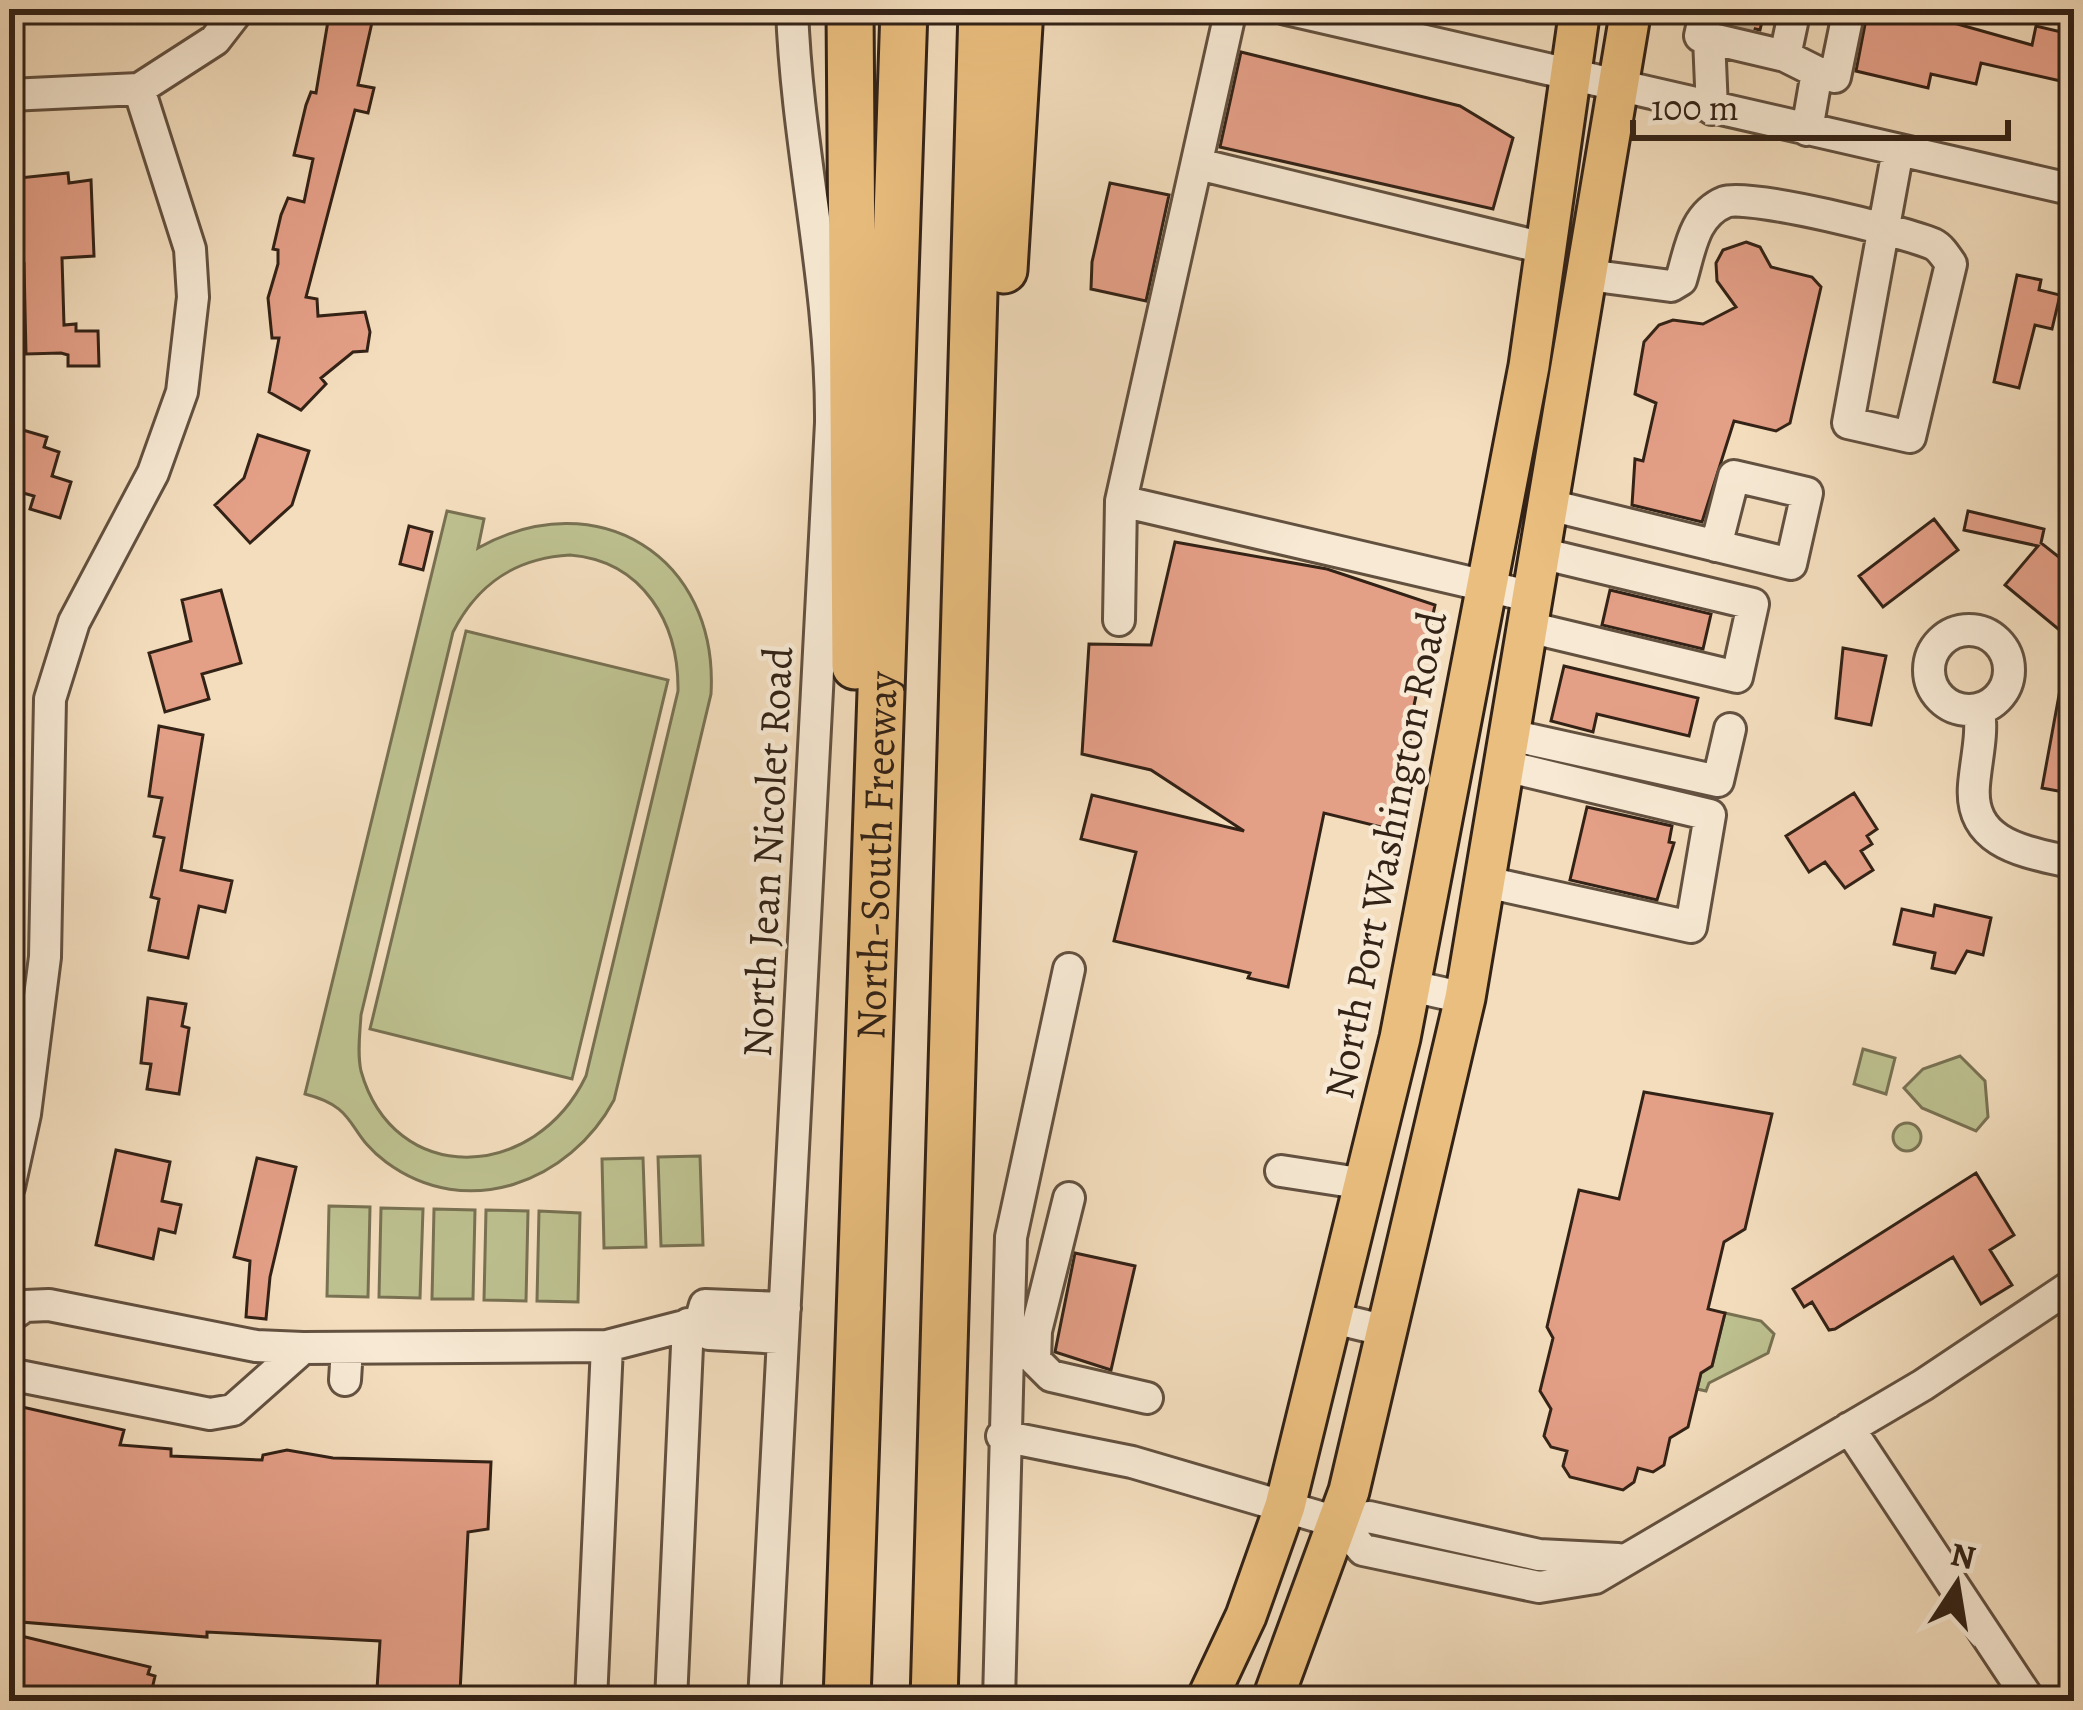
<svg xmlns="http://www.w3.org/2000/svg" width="2083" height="1710" viewBox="0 0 2083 1710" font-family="Alegreya,serif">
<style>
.green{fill:#bdc08f;stroke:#787152;stroke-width:3;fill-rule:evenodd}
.building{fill:#e49f87;stroke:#332216;stroke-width:3}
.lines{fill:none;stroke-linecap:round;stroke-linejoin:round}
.minor-tunnel{stroke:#cdb89c;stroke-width:30;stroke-dasharray:30 15;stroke-linecap:butt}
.minor-casing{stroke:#635140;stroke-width:36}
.major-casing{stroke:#332216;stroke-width:45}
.highway-casing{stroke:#332216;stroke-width:51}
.minor{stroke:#f7e9d4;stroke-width:30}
.major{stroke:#eabe7e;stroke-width:39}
.highway{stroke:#eabe7e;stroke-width:45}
.labels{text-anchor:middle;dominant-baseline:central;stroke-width:9;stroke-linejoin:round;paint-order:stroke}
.street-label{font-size:42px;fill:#332216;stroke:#f7e9d4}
</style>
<rect width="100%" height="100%" fill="#f3ddbd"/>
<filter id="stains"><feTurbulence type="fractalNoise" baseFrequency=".00167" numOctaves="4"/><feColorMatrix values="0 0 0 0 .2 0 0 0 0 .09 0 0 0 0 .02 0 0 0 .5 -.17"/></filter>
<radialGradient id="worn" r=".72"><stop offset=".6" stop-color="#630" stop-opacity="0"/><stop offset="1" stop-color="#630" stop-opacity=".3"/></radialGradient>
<path class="green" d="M447 511 484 519 478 548C597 482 719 556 711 694L614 1100C570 1182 467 1222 386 1162 345 1132 360 1108 305 1094ZM570 555C643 561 679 623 678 691L586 1076C535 1182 394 1188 361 1071 357 1053 360 1033 361 1015L453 632C478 583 516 558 570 555Z
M466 631 668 680 572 1079 370 1029Z
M1863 1049 1895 1058 1886 1094 1854 1084Z
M1960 1056 1985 1081 1988 1117 1976 1131 1922 1108 1904 1088 1923 1069Z
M1893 1137a14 14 0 1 1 28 0a14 14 0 1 1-28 0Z
M700 1156 703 1245 661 1246 658 1157Z
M643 1158 646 1247 604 1248 602 1159Z
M329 1206 370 1207 368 1297 327 1296Z
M381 1208 423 1209 420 1298 379 1297Z
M434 1209 475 1210 473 1299H432Z
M486 1210 528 1211 526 1301 484 1300Z
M539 1211 580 1213 578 1302 537 1301Z
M1725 1313 1761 1321 1774 1334 1768 1353 1709 1383 1706 1391 1697 1389 1701 1373 1712 1366Z"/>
<path class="building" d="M330 9H375L358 85 374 88 368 113 355 110 306 297 317 299 318 316 365 312 370 332 367 351 353 352 321 378 326 384 301 410 269 392 279 338H272L268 298 278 264V250L273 249 281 215 288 198 304 202 313 159 294 155 306 105 311 92 316 93Z
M1728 9H1765L1760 30 1725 22Z
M1868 9H1946L1943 20 2032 45 2036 26 2074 35V84L1981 63 1976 84 1931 74 1928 88 1856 71Z
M1241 52 1460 106 1513 138 1493 209 1220 147Z
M68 173 69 183 91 180 94 256 62 258 64 325 76 324V331H98L99 366H68V355L61 353 26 354 24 264 9 266V179Z
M1110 183 1169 195 1146 301 1091 289 1092 262Z
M1746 242 1760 247 1771 267 1812 277 1821 287 1790 423 1776 431 1734 421 1702 522 1632 505 1635 459 1643 461 1656 403 1635 394 1644 342 1659 325 1673 320 1703 324 1736 307 1717 281 1716 263 1723 250Z
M2017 275 2041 280 2039 290 2060 295 2052 329 2035 325 2019 388 1994 382Z
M9 426 47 437 44 447 59 452 52 476 71 482 60 518 30 509 34 496 9 489Z
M258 435 309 451 292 505 250 543 215 505 244 478Z
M1968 511 2044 529 2041 543 2074 569V642L2005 585 2038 546 1964 530Z
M1934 519 1958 550 1883 607 1859 576Z
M409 526 432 532 423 570 400 564Z
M1175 542 1327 569 1435 605 1412 715 1409 758 1402 757 1385 828 1324 813 1288 987 1248 978 1250 973 1114 941 1136 852 1081 839 1092 795 1244 831 1151 770 1082 754 1089 644 1151 645Z
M221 590 241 663 202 674 209 699 165 712 149 653 191 641 182 600Z
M1610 590 1711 614 1703 649 1602 625Z
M1843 648 1886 656 1871 725 1836 718Z
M1564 666 1698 698 1689 736 1597 714 1593 732 1551 721Z
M2064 668 2074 669V794L2042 788Z
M159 726 203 735 181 870 232 881 225 912 199 906 188 958 149 950 159 899 151 897 164 838 154 836 162 798 149 796Z
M1854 793 1877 829 1867 836 1872 844 1861 851 1873 870 1845 888 1825 862 1809 872 1786 836Z
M1587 807 1672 826 1669 842 1674 843 1657 900 1570 880Z
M1935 905 1991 918 1983 955 1967 951 1955 973 1932 968 1935 953 1894 944 1902 909 1933 916Z
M148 998 186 1004 182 1026 189 1028 179 1094 147 1089 151 1064 141 1063Z
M1644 1092 1772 1114 1745 1229 1724 1242 1708 1309 1725 1313 1712 1366 1701 1373 1688 1427 1670 1438 1664 1465 1653 1472 1638 1468 1634 1482 1623 1490 1570 1477 1563 1466 1567 1451 1551 1447 1544 1436 1551 1409 1540 1391 1553 1338 1547 1327 1579 1190 1619 1199Z
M116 1150 170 1162 162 1201 181 1205 175 1233 159 1229 153 1259 96 1245Z
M257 1158 296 1167 270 1277 266 1319 246 1317 250 1261 234 1257Z
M1976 1173 2014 1235 1990 1250 2012 1285 1981 1304 1953 1257 1835 1329 1829 1330 1812 1302 1804 1307 1793 1289Z
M1075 1253 1135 1266 1111 1370 1055 1352Z
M9 1404 124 1430 120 1445 171 1449V1456L262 1460 263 1455 287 1450 333 1458 491 1462 488 1529 468 1532 460 1693 377 1689 380 1641 207 1632V1637L9 1621Z
M17 1635 150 1667 148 1674 155 1676 150 1698 15 1701Z"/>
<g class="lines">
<path class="minor-tunnel" d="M1727 12 1762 21"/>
<defs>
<path id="minor" d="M1231 9 1121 501 1533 597
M1286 9 2074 190
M1706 9 1700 36 1785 56 1817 72 1807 130
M1709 38 1712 109
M1785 56 1795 9
M1817 72 1835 77 1849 9
M9 95 139 89 215 40 239 9
M1198 164 1544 248
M1588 275 1671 286 1681 280C1690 251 1693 215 1725 202 1748 193 1905 232 1933 244 1941 248 1946 257 1951 264L1910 437 1848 423 1898 150
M1549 505 1791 564 1807 493 1734 476 1716 546
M1119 620 1121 501
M1528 627 1737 677 1753 604 1540 553
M1929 670a40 40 0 1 1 80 0a40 40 0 1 1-80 0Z
M1979 709C1983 735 1976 759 1974 785 1969 846 2028 852 2074 863
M1510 735 1718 781 1730 729
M1486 882 1691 927 1710 815 1505 766
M1411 986 1465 998
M1281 1171 1365 1184
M9 1187 25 1114 45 957 50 699 74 622 153 473 182 392 193 297 190 249 139 89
M1069 1198 1036 1331 1035 1360 1051 1376 1147 1398
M9 1317 25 1306 49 1305 256 1346 303 1348 607 1346 700 1322
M1333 1318 1387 1331
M783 1338 709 1334 700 1322 705 1305 785 1308
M9 1374 210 1414 233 1410 303 1348
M345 1380 347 1348
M1849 1428 2030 1701
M1002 1436 1132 1462 1340 1523 1369 1517 1539 1555 1618 1559
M1340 1523 1363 1550 1539 1587 1595 1578 1923 1385 2074 1284
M591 1701 607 1346
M671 1701 688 1324
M764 1701 831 423C832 283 797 149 792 9
M999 1701 1011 1237 1069 969"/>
<path id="major" d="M1206 1701 1246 1616 1285 1506 1400 1038 1529 366 1580 9
M1272 1701 1349 1491 1465 998 1631 9"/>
<g id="highway">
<path d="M850 9 855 666"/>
<path d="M1004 270 1020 9"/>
<path id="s1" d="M847 1701 904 9"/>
<path d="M934 1701 982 9"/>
</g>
</defs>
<use href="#minor" class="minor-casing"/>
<use href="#major" class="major-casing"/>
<use href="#highway" class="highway-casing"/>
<use href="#minor" class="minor"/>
<use href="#major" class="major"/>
<use href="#highway" class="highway"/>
</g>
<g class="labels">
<g class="street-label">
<text transform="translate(767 852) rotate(-87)">North Jean Nicolet Road</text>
<text stroke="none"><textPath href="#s1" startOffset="846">North-South Freeway</textPath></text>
<text transform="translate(1385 855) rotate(-79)">North Port Washington Road</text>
</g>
</g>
<rect width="2083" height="1710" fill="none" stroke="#f3ddbd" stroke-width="48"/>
<rect x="12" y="12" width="2059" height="1686" fill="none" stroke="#332216" stroke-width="6"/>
<rect x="24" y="24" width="2035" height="1662" fill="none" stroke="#332216" stroke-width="3"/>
<g transform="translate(1957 1584) rotate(12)" stroke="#f7e9d4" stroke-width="9" paint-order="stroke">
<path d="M0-9L21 45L0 30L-21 45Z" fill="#332216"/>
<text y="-18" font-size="33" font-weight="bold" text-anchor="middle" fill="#332216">N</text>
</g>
<path d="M1633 120v18h375v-18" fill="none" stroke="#332216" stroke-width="6"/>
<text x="1651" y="120" font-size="36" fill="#332216" stroke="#f7e9d4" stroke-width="9" paint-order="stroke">100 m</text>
<rect width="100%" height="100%" filter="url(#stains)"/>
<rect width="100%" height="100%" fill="url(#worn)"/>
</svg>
